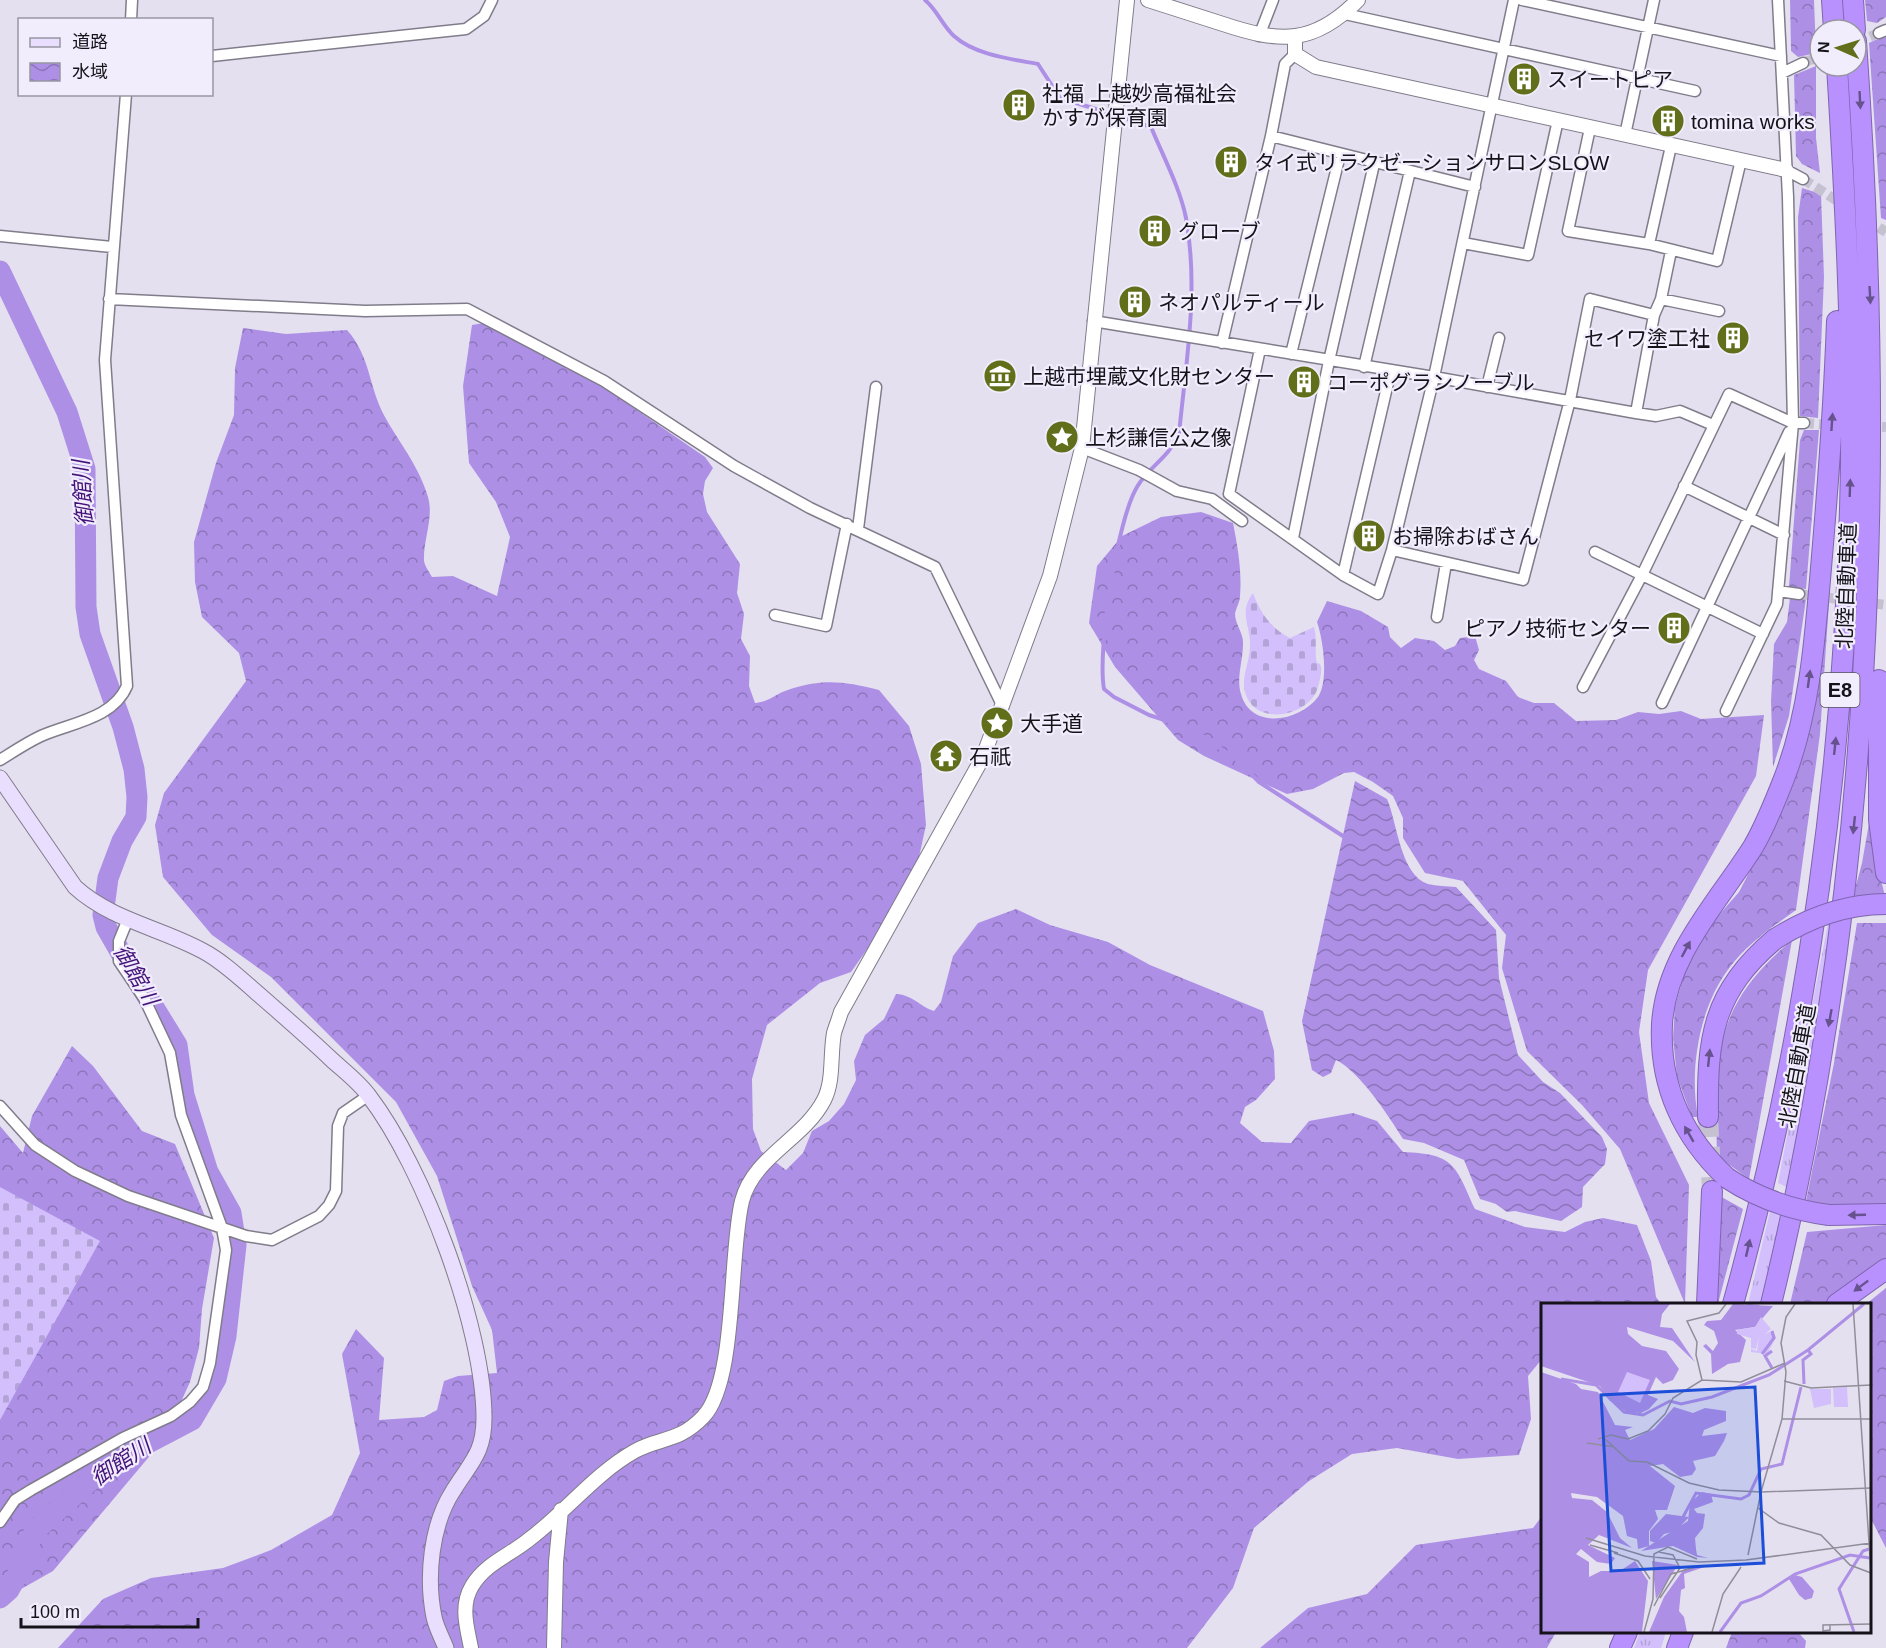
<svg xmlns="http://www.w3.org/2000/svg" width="1886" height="1648" viewBox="0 0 1886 1648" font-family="Helvetica,'Noto Sans JP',sans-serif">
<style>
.grass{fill:url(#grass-tufts)}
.forest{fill:url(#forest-crowns)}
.cemetery{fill:url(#cemetery-stones)}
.water{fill:url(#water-waves)}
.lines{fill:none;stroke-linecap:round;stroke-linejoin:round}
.stream{stroke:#ad90e6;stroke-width:4}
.river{stroke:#ad90e6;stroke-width:21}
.minor-tunnel{stroke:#c5c1d0;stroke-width:10;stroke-dasharray:10 5;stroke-linecap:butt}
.motorway-tunnel{stroke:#c5c1d0;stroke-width:20;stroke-dasharray:20 10;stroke-linecap:butt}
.minor-casing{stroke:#807c8a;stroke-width:13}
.tertiary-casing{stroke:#807c8a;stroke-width:16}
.secondary-casing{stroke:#807c8a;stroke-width:17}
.motorway-casing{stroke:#7f65ae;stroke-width:22}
.minor{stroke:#fff;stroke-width:10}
.tertiary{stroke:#fff;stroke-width:14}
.secondary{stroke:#eadeff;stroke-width:15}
.motorway{stroke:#b891fe;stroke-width:20}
.motorway-bridge-casing{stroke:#7f65ae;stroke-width:22;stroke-linecap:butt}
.motorway-bridge{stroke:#b891fe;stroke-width:20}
.oneway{fill:#66528c}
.labels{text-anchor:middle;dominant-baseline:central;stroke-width:4.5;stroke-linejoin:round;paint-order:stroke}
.shield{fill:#f1edfd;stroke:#57545d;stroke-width:1.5}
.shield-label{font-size:20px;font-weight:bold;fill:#151319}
.poi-label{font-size:21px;fill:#151319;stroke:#f1edfd;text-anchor:start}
.street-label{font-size:21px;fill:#151319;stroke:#f1edfd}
.water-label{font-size:22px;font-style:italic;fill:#441379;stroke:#f1edfd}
.inset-river{fill:none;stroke:#ad90e6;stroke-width:3}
.inset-road{fill:none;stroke:#918e9a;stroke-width:1.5}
.view{fill:#1d4ed8;fill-opacity:0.15;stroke:#1d4ed8;stroke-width:3}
.inset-edge{fill:none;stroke:#151319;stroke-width:3}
</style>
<defs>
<pattern id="grass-tufts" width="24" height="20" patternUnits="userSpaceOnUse" patternTransform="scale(1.5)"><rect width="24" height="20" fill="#d2bffb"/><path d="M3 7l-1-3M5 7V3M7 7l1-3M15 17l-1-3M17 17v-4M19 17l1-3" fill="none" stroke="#b3a3d7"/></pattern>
<pattern id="forest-crowns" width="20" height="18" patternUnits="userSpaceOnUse" patternTransform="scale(1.5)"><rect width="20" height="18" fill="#ad90e6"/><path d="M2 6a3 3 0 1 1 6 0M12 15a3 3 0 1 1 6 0" fill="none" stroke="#8c74ba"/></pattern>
<pattern id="cemetery-stones" width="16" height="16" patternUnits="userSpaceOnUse" patternTransform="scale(1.5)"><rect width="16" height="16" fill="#d2bffb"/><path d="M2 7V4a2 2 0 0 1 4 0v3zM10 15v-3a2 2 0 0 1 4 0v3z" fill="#b3a3d7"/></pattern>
<pattern id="water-waves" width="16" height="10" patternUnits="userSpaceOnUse" patternTransform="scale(1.5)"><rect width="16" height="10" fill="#ad90e6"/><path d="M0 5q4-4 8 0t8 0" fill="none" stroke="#8c74ba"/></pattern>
</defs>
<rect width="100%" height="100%" fill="#e4e0f0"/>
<path class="grass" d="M1835 920 1791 1189 1778 1183 1828 923Z
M1771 1207 1787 1212 1764 1304H1748Z
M1640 1632H1666L1661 1648H1634Z"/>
<path class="forest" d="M1790 0H1814L1816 53 1798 57 1791 51Z
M1865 0H1886V17L1877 23 1867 21Z
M1886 35V220L1881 218 1869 43Z
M1816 66V138L1820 173 1802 164 1796 156 1794 75Z
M1802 188 1821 194 1824 277 1818 418 1800 416 1798 217Z
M490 322 596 382 705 457 713 468 705 481 703 494 707 512 740 564 737 593 744 614 741 639 750 656 749 686 755 703C769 702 774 695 785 691 821 678 843 681 879 690L909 726 921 764 926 825 919 857 880 931 851 972 820 983 767 1025 752 1079 753 1129 761 1151 786 1170 803 1153 812 1131 829 1121 844 1104 856 1080 854 1061 865 1035 884 1019 896 994C913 995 919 1006 934 1011L941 1002 953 956 978 923 1016 909 1050 925 1108 942 1150 965 1263 1011 1274 1051 1275 1079 1256 1100 1245 1107 1240 1123 1262 1142 1291 1143 1309 1121 1353 1113 1377 1121 1403 1152C1455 1154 1455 1165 1475 1209L1525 1227 1565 1232 1585 1222 1603 1218 1637 1225 1651 1261 1656 1297 1661 1304H1542V1359L1528 1376 1531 1419 1519 1455 1458 1459 1397 1448 1352 1454 1309 1481 1254 1528 1233 1588 1187 1648H58L103 1599 151 1578 223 1568 271 1550 332 1515 360 1453 342 1354 356 1329 384 1358 379 1420 424 1417 437 1410 444 1381 458 1376 497 1373 492 1330 472 1286 437 1176 396 1102 271 977 212 935 163 877 155 825 164 793 246 681 239 653 202 617 195 582 194 542 216 463 234 415 235 368 243 328 286 334 347 330C371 357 368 386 385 417 400 444 419 466 428 497 434 518 423 540 424 561 425 566 429 572 432 577L453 576 497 596 510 537 496 502 469 463 463 386 472 325Z
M1804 430H1819L1806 589 1789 587 1800 440Z
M1201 512 1233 523C1238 548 1242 572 1240 596 1240 602 1236 608 1235 614 1235 624 1244 634 1243 644 1243 661 1236 678 1241 694 1251 730 1299 722 1318 697 1329 681 1323 639 1317 622L1327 601 1361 611 1388 627 1390 637 1401 648 1415 638 1434 641 1445 650 1455 646 1460 638 1475 636 1479 650 1474 660 1479 669 1506 681 1518 697 1534 703H1554L1576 721 1616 720 1638 712 1659 714 1681 711 1701 719 1764 715 1756 776 1648 970 1639 1032 1649 1103 1689 1185 1685 1304 1620 1149 1582 1105 1527 1051 1502 968 1506 935 1463 881 1425 873 1403 838V818L1393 796 1373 782 1354 772 1344 773 1313 789 1287 794 1204 756 1178 740 1115 667 1089 623 1097 566 1122 536 1161 517Z
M1790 598 1806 599 1789 716 1773 767 1771 701 1774 644 1787 622Z
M1825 602 1829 603 1820 734 1796 910C1771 928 1745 945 1727 971 1699 1010 1689 1070 1698 1117H1692L1677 1077 1673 1038 1675 1006 1686 968 1711 924 1739 892 1756 859Z
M1871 812 1876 860 1885 896 1853 897 1862 863Z
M1857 923H1886V1208L1846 1209 1806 1201 1834 1063Z
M1792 940 1749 1179 1717 1156C1715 1058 1711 1008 1792 940Z
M72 1046 93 1066 142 1131 175 1144 214 1238 202 1309 199 1348 190 1382 164 1439 53 1571 0 1601V1126L23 1153 32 1116Z
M1718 1195 1743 1209 1719 1300 1718 1304H1714Z
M1886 1225V1262L1853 1281 1825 1304H1790L1807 1232Z
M1886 1288V1548L1870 1517V1304H1866Z
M1542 1516V1632H1556L1547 1648H1260L1308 1608 1367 1594 1416 1545 1533 1528Z
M1732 1632H1798L1806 1641 1805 1648H1726Z"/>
<path class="cemetery" d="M1253 593C1260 612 1271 629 1290 638L1314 627C1317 638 1315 648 1316 659 1318 668 1319 659 1321 667 1322 673 1319 684 1317 690 1307 717 1254 727 1245 692 1241 676 1250 662 1250 646 1251 626 1238 613 1253 593Z
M0 1187 100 1241 0 1420Z"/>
<path class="water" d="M1355 781 1387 799C1397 821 1400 875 1428 884 1437 886 1447 886 1456 887L1496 930 1499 978 1518 1055 1543 1082 1560 1093 1602 1137 1607 1149 1605 1164 1583 1187 1582 1207 1561 1221 1515 1211 1507 1212 1496 1204 1480 1199 1464 1160 1424 1143 1403 1139C1388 1115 1360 1072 1336 1060L1331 1073 1323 1077 1312 1070 1302 1021Z"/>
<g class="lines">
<path class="stream" d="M925 0C937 10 943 26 954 36 975 55 1011 59 1038 64L1060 98 1112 114
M1119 116 1151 127C1163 156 1180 188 1186 218 1199 290 1186 362 1179 434 1168 459 1148 467 1137 487 1117 520 1097 651 1104 689L1114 697 1149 715 1183 726 1204 737 1240 762 1259 782 1346 838"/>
<path class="river" d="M0 271 67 412 85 469 86 607 90 634 123 727 134 769 137 797 136 817 122 841 108 878 103 915 106 927 126 962 177 1045 184 1095 208 1172 231 1213 236 1245 226 1336 216 1379 192 1420 131 1452 92 1479 39 1527 31 1538 19 1572 9 1590 0 1598"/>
<path class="minor-tunnel" d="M1856 42 1879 33
M1803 63 1820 56
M1803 179 1886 232
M1804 423 1834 425
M1867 426 1886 427
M1799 594 1886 605"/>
<path class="motorway-tunnel" d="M1708 1117 1712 1191"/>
<defs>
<path id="minor" d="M1522 0 1781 56
M1345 14 1695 91
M131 20 132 0
M1879 33 1886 30
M1259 36 1273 0
M212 56 466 29 484 16 492 0
M1782 73 1803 63
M1590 128 1568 231 1649 244 1717 261 1741 160
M1625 135 1654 0
M1271 136 1475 187
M1786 170 1803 179
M0 236 112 247
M1463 243 1528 255 1558 120
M1649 244 1671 146
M109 299 365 311 467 309 604 381 734 466 810 508 935 567 1003 707
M1661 299 1719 311
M1093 321 1434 377 1636 413 1656 416 1680 411 1713 425
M1222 343 1271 136 1285 64 1295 54
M1260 349 1229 494 1343 575 1378 594 1392 550 1434 377 1514 0
M1291 354 1340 155
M1364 367 1410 171
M1487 387 1499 338
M1636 413 1654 315 1661 299 1671 251
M1082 448 1139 470 1177 491 1212 499 1242 521
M1684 486 1784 535
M858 529 876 387
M1293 538 1329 361 1374 164
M1392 550 1523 580 1570 400 1590 299 1654 315
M1595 552 1763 634
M1343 575 1391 370
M1778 591 1799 594
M775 615 826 626 847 524
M1437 617 1446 563
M1583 687 1642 575 1729 394 1793 423H1804
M1662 703 1789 432
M1726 711 1777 604 1793 423 1788 197 1778 0
M0 760C13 752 26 743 41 736 70 723 113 719 127 686L105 360 126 94
M0 1106 35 1145 75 1171 128 1196 246 1236 272 1240 319 1216 329 1205 336 1191 338 1126 343 1113 369 1095
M0 1522 15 1500 31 1490 123 1438 171 1416 190 1402 203 1387 210 1363 226 1250 222 1228 181 1115 170 1053 144 998 119 961V941L128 919"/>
<path id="tertiary" d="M1148 0C1173 8 1198 16 1223 24 1280 43 1314 45 1358 0
M1295 38V54L1316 67 1786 170
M471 1648C467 1627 460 1606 472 1586 485 1564 508 1556 527 1541 565 1513 594 1474 635 1451 660 1437 678 1443 703 1417 737 1382 729 1253 742 1201 753 1157 804 1139 824 1100 834 1081 830 1054 834 1033 836 1026 839 1019 841 1012L983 757 1050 576 1082 448 1127 0
M554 1648 556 1562 561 1510"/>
<path id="secondary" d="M0 778 75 887C111 920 161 928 203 951 222 961 240 978 256 992 281 1014 307 1036 331 1059 344 1071 359 1082 369 1096 424 1168 484 1328 484 1418 484 1454 470 1463 453 1491 431 1525 426 1577 434 1617 436 1627 442 1638 446 1648"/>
<path id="motorway" d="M1832 0 1834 30
M1853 0 1855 30
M1879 680V820L1886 873
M1708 1117C1707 1038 1712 992 1775 939
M1727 1178C1683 1137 1659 1085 1662 1024 1666 955 1719 901 1753 847 1766 825 1776 799 1785 776 1810 710 1815 638 1821 568 1828 486 1834 404 1837 321
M1829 1215 1886 1214
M1707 1304 1712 1191
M1733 1304C1809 1031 1847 745 1851 461 1852 329 1845 197 1837 66
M1771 1304C1873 885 1886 471 1856 41
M1837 1304 1886 1269
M1620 1648 1627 1632
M1677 1648 1683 1632"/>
</defs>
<use href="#minor" class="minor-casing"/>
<use href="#tertiary" class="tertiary-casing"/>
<use href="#secondary" class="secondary-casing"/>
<use href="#motorway" class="motorway-casing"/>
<use href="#minor" class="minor"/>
<use href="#tertiary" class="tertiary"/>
<use href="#secondary" class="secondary"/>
<use href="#motorway" class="motorway"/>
<defs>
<path id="motorway-bridge" d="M1775 939C1810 917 1845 904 1886 904
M1727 1178C1759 1199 1791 1210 1829 1215"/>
</defs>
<use href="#motorway-bridge" class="motorway-bridge-casing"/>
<use href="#motorway-bridge" class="motorway-bridge"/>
</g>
<defs><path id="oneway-solid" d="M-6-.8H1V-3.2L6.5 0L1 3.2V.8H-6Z" transform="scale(1.5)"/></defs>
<g class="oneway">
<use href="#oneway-solid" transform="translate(1860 100) rotate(87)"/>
<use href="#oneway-solid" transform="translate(1870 295) rotate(87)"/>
<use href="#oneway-solid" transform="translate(1832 422) rotate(-86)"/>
<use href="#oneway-solid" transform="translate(1850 488) rotate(-88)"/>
<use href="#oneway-solid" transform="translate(1809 679) rotate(-82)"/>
<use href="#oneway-solid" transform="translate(1835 746) rotate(-84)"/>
<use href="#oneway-solid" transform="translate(1854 825) rotate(96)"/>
<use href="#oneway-solid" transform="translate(1686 949) rotate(-62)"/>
<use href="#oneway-solid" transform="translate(1830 1018) rotate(100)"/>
<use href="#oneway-solid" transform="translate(1709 1058) rotate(-84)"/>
<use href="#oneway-solid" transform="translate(1689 1134) rotate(-120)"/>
<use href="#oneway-solid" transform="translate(1857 1215) rotate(178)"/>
<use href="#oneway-solid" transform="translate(1748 1248) rotate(-77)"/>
<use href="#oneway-solid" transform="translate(1861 1286) rotate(143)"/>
</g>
<defs>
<symbol id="building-disc" viewBox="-11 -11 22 22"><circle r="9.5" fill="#616f1a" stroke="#f1edfd"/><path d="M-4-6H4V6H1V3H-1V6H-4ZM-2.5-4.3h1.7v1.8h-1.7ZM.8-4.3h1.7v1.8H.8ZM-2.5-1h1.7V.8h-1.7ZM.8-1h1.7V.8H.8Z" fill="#fff"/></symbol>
<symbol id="museum-disc" viewBox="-11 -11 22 22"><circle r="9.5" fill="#616f1a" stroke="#f1edfd"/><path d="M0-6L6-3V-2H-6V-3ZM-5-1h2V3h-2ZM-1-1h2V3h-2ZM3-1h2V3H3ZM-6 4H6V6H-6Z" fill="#fff"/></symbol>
<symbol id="sight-disc" viewBox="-11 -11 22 22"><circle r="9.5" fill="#616f1a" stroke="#f1edfd"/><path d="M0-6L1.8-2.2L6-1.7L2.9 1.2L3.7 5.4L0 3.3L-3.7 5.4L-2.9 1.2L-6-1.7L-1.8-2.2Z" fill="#fff"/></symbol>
<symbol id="temple-disc" viewBox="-11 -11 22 22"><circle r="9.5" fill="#616f1a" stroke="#f1edfd"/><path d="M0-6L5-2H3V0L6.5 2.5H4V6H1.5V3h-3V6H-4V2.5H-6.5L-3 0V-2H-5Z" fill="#fff"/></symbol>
</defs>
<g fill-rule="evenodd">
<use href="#building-disc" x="1505" y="60" width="38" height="38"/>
<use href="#building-disc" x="1000" y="86" width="38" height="38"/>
<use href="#building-disc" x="1649" y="102" width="38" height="38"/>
<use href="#building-disc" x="1212" y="143" width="38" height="38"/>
<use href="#building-disc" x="1136" y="212" width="38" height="38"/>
<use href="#building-disc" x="1116" y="283" width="38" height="38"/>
<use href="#building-disc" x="1714" y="319" width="38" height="38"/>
<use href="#museum-disc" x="981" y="357" width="38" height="38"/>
<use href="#building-disc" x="1285" y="363" width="38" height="38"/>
<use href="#sight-disc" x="1043" y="418" width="38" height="38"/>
<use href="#building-disc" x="1350" y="517" width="38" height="38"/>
<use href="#building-disc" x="1655" y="609" width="38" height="38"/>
<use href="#sight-disc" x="978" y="704" width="38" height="38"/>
<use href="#temple-disc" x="927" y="737" width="38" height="38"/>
</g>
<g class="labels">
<rect class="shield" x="1820.5" y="673" width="39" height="34" rx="4.5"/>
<g class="shield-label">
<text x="1840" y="690">E8</text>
</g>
<g class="poi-label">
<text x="1547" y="79">スイートピア</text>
<text x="1042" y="93">社福 上越妙高福祉会<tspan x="1042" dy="24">かすが保育園</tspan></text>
<text x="1691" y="121">tomina works</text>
<text x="1254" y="162">タイ式リラクゼーションサロンSLOW</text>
<text x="1178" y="231">グローブ</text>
<text x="1158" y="302">ネオパルティール</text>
<text x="1710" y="338" text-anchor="end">セイワ塗工社</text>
<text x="1023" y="376">上越市埋蔵文化財センター</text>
<text x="1327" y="382">コーポグランノーブル</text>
<text x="1085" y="437">上杉謙信公之像</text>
<text x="1392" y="536">お掃除おばさん</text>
<text x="1651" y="628" text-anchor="end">ピアノ技術センター</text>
<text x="1020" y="723">大手道</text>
<text x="969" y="756">石祇</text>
</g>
<g class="street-label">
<text transform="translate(1846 586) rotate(-88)">北陸自動車道</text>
<text transform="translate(1797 1066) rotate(-80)">北陸自動車道</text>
</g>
<g class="water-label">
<text transform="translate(83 493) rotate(-94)">御館川</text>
<text transform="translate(136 975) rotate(60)">御館川</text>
<text transform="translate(121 1462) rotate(-33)">御館川</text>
</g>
</g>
<g transform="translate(1541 1303)">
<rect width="330" height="330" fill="#e4e0f0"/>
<path d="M0 1H129L121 11 119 24 131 25 154 59 132 38 86 24 87 31 101 43 125 48 138 66 132 77 122 81 115 74 107 92 117 96 108 106 100 110 86 109 68 97 59 83 0 63ZM192 1 232 3 214 24 194 27 205 37 199 59 187 61 171 71 170 51 162 43 165 41 172 48 177 40 173 28 163 22 166 18 180 17ZM0 69 35 81 40 86 57 89 74 122 92 124 84 127 89 137 113 126 133 104 152 110 164 105 185 108V118L163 127 161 133 186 130 183 138 174 153 152 158 155 166 151 172 139 174 122 161 109 163 134 183 126 207H114L117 216 108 228V243L97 246 96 236 86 233 82 213 56 194 30 190 31 195 51 197 66 209 79 235 91 245 58 232 47 242 74 255 70 261 56 259 40 246 35 251 48 259V274L60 268H79L94 258 107 278 101 329H0ZM161 189 170 191 172 199 153 206 156 210 164 211 162 225 154 235 155 246 156 252 167 255 156 254 132 243 100 248 147 218 149 200ZM111 258 137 262 115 296ZM166 263 143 271 144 285 140 287 138 308 143 314 146 329H108L123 294 143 266ZM254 272 261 274 273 288 271 295 264 297 258 292 248 276Z" fill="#ad90e6"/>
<path d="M86 69 109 77 99 100 77 89Z" fill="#d2bffb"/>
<path d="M220 14 230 26 224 31 231 28 235 34 226 51 210 49V46L216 48 218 33 215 46 210 45V35L196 31V27L214 24ZM306 84 307 104H293L292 85Z" fill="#d2bffb"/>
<path d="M269 86H290V101L273 105Z" fill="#d2bffb"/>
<path d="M207 1 219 2 190 19 194 8ZM125 211 148 214 135 228 123 231 115 240 109 238V228Z" fill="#ad90e6"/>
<path class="inset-river" d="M231 48 224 53 231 65M221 51 233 35 231 28M20 76 55 82 83 109 102 112 129 98 140 101 171 94 228 72 267 47 323 1M263 81 262 57 270 51 267 47M142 214 155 190 200 196 208 192 220 166 241 161 260 84M179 329 200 300 220 293 254 271 309 252 329 255M313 329 298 286 322 248 328 246"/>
<path class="inset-road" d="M254 1 245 14 240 40 245 69 241 116 220 189 330 185M312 1 330 269M161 77 155 52 156 39 146 18 178 10 185 1M243 78 270 85 330 82M241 116H330M57 136 70 132 87 136 107 128 124 111 132 95 161 77 200 79 244 60M64 136 88 158 106 159 148 180 178 187 220 189 207 252M46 140 74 144M217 205 238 220 280 232 309 262 330 270M45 235 104 253 158 259 205 257 330 240M49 242 77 250M118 249 132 252 139 265 119 295M73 250 97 258 109 276M113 303 130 271 159 263M289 322V327L282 328V322L330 321M103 329 112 296 113 251 127 244 156 256M171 329 182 291 200 264"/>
<path class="view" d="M214 84 223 260 70 268 60 92Z"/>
<rect width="330" height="330" class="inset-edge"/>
</g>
<rect x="18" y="18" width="195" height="78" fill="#f1edfd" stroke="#9996a2" stroke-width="1.5"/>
<rect x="30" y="38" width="30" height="9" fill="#eadeff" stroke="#9996a2" stroke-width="1.5"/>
<text x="72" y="48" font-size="18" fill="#151319">道路</text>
<rect x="30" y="63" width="30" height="18" fill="url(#water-waves)" stroke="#9996a2" stroke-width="1.5"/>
<text x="72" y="78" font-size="18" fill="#151319">水域</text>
<g transform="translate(1838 48) rotate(273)"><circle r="28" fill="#f1edfd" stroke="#9996a2" stroke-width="1.5"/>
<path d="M0-4.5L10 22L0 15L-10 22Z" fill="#616f1a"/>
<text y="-9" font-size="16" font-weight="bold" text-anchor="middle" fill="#151319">N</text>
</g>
<path d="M21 1618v9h177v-9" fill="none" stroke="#151319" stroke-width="3"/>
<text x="30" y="1618" font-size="18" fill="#151319" stroke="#f1edfd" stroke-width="4.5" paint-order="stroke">100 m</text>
</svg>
